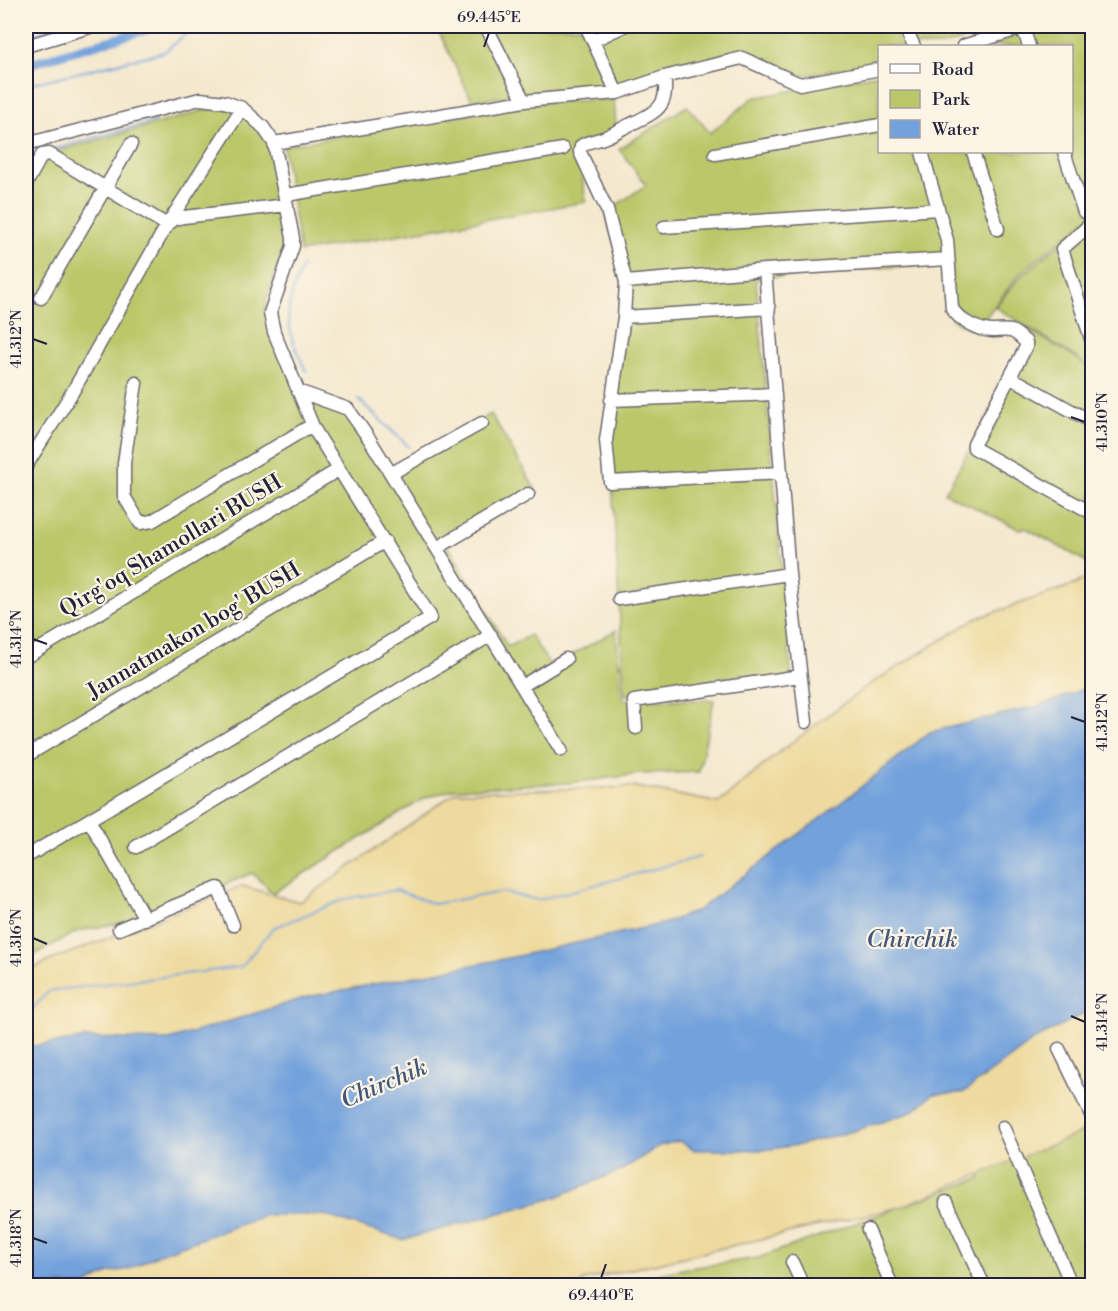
<svg xmlns="http://www.w3.org/2000/svg" width="1118" height="1311" viewBox="0 0 1118 1311" font-family="'Libre Bodoni',serif">
<style>
.green{fill:#bbc86a;stroke:#6e7552;stroke-width:1.5}
.sand{fill:#eeda9e;stroke:#887e6c;stroke-width:1.5}
.water{fill:#72a1dc;stroke:#4a628c;stroke-width:1.5}
.lines{fill:none;stroke-linecap:round;stroke-linejoin:round}
.stream{stroke:#72a1dc;stroke-width:2}
.canal{stroke:#72a1dc;stroke-width:9}
.minor-casing{stroke:#6c676e;stroke-width:15}
.minor{stroke:#fff;stroke-width:12}
.ticks{fill:none;stroke:#22223b;stroke-width:2}
.labels{text-anchor:middle;dominant-baseline:central;stroke-width:4.5;stroke-linejoin:round;paint-order:stroke}
.street-label{font-size:22px;fill:#22223b;stroke:#fcf5e5}
.water-label{font-size:24px;font-style:italic;fill:#42557b;stroke:#fcf5e5}
.neatline{fill:none;stroke:#22223b;stroke-width:2}
.ticks-label{font-size:15px;text-anchor:middle;fill:#22223b}
</style>
<rect width="100%" height="100%" fill="#fcf5e5"/>
<filter id="ink" filterUnits="userSpaceOnUse"><feTurbulence type="fractalNoise" baseFrequency=".0167" numOctaves="2"/><feDisplacementMap in="SourceGraphic" scale="12" xChannelSelector="R" yChannelSelector="G"/><feConvolveMatrix kernelMatrix="1 2 1 2 8 2 1 2 1" color-interpolation-filters="sRGB"/></filter>
<filter id="wash" filterUnits="userSpaceOnUse"><feTurbulence type="fractalNoise" baseFrequency=".008" numOctaves="4" result="noise"/><feDisplacementMap in="SourceGraphic" scale="24" xChannelSelector="R" yChannelSelector="G"/><feGaussianBlur stdDeviation="1.35" result="paint"/><feColorMatrix in="noise" values="0 0 0 0 0 0 0 0 0 0 0 0 0 0 0 0 0 1.4 0 .05"/><feComposite in="paint" operator="in"/></filter>
<g filter="url(#wash)">
<rect width="100%" height="100%" fill="#f4e8ce"/>
<path class="green" d="M436 26H1009L942 46H880L879 62 802 76 744 49 613 86 570 89 472 101Z
M1042 26H1092V216L1021 272 975 331 952 319 949 262 756 279 792 683 624 695 608 404 626 286 606 212 646 185 619 149 687 106 710 133 753 98 879 74 880 152H1072V46H981Z
M614 99 617 137 578 148 586 202 300 252 283 146 534 103Z
M223 105 241 113 270 141 288 239 266 302 265 313 300 392 346 411 391 469 491 414 537 492 447 544 508 647 530 635 551 667 616 630 622 699 714 700 699 772 641 774 569 783 454 789 423 799 273 893 252 873 146 918 78 931 26 959V160Z
M1092 218V371L1076 357 995 307 1022 275Z
M1023 327 1075 357 1092 372V565L1024 527 1021 530 945 493 1028 344 1018 334Z
M1092 1083V1285L609 1286 682 1269 758 1258 981 1178 975 1162Z"/>
<path class="sand" d="M1092 573V1128L900 1207 584 1280 580 1285 26 1286V972L49 961 242 886 300 902 456 792 636 787 719 803 777 754 867 686 975 619 1076 584Z"/>
<path class="water" d="M1092 685V1009L1034 1040 963 1093 933 1094 912 1112 854 1131 799 1145 763 1150H694L679 1141 659 1146 622 1170 554 1198 403 1240 323 1215H266L157 1255 129 1269 109 1273 85 1285H26V1047L88 1038 169 1040 307 997 513 957 665 923 698 910 843 801 930 732 1046 704Z"/>
<g class="lines">
<path class="stream" d="M26 37 63 26
M26 85 164 52 196 26
M51 150 156 121
M26 157 37 154
M302 267C282 312 285 327 306 371
M358 399 409 447
M26 1016 49 991 241 967 273 928 345 899 396 890 434 904 502 892 538 900 700 857"/>
<path class="canal" d="M26 65 159 26"/>
</g>
</g>
<g filter="url(#ink)">
<g class="lines">
<defs>
<path id="minor" d="M486 26 524 101
M586 26 617 93
M904 26 914 46
M1023 28 1029 46
M594 40 624 26
M26 46 93 26
M963 46 1029 26
M664 77C670 108 654 113 629 125 621 129 612 135 603 138 596 141 587 141 581 146L580 152 607 210 626 282 624 317 606 440 610 482 781 473
M274 143 524 101 617 93 664 77 742 58 800 84 880 69
M26 144 200 99 225 102 242 108 263 127 274 143 293 238V246L270 313 274 332 314 429 430 616V618L26 857
M922 152 947 240 952 308C959 321 978 330 992 331 998 331 1005 330 1011 331 1017 333 1021 338 1026 342V347L974 444V448L1092 513
M973 152 998 229
M1064 152 1084 212
M715 154 880 125
M26 184 42 155 49 154 167 225 175 219 184 217 287 205
M286 195 563 149
M664 227 938 209
M765 270 789 574 806 722
M626 282 765 270 948 259
M41 298 131 144
M624 317 769 308
M1092 342 1062 249 1092 223
M1010 377 1092 422
M136 383 124 463V496L140 523 152 521 312 425
M298 391 348 409 370 440 561 750
M611 400 775 394
M26 466 73 391 167 225 242 108
M392 473 482 423
M437 548 528 494
M619 599 789 574
M26 657 338 470
M522 686 566 659
M636 728 634 701 800 676
M26 756 385 541
M89 820 145 919
M136 847 491 635
M119 929 218 888 233 925
M1059 1049 1092 1117
M1003 1127 1072 1286
M946 1202 984 1286
M868 1230 892 1286
M792 1262 803 1286"/>
</defs>
<use href="#minor" class="minor-casing"/>
<use href="#minor" class="minor"/>
</g>
</g>
<path class="ticks" d="M484 47 489 33M33 339 47 344M1071 417 1085 422M33 639 47 644M1071 717 1085 722M33 938 47 944M1071 1016 1085 1022M33 1238 47 1243M601 1278 606 1264"/>
<g class="labels">
<g class="street-label">
<text transform="translate(171 546) rotate(-31)">Qirg'oq Shamollari BUSH</text>
<text transform="translate(194 631) rotate(-31)">Jannatmakon bog' BUSH</text>
</g>
<g class="water-label">
<text x="912" y="940">Chirchik</text>
<text transform="translate(384 1084) rotate(-23)">Chirchik</text>
</g>
</g>
<rect width="1118" height="1311" fill="none" stroke="#fcf5e5" stroke-width="66"/>
<rect x="878" y="45" width="195" height="108" fill="#fcf5e5" stroke="#a5a1a1" stroke-width="1.5"/>
<rect x="890" y="64" width="30" height="9" fill="#ffffff" stroke="#a5a1a1" stroke-width="1.5"/>
<text x="932" y="75" font-size="18" fill="#22223b">Road</text>
<rect x="890" y="90" width="30" height="18" fill="#bbc86a" stroke="#a5a1a1" stroke-width="1.5"/>
<text x="932" y="105" font-size="18" fill="#22223b">Park</text>
<rect x="890" y="120" width="30" height="18" fill="#72a1dc" stroke="#a5a1a1" stroke-width="1.5"/>
<text x="932" y="135" font-size="18" fill="#22223b">Water</text>
<rect x="33" y="33" width="1052" height="1245" class="neatline"/>
<g class="ticks-label">
<text x="489" y="22">69.445°E</text>
<text transform="translate(16 339) rotate(-90)" y="5">41.312°N</text>
<text transform="translate(1102 422) rotate(-90)" y="5">41.310°N</text>
<text transform="translate(16 639) rotate(-90)" y="5">41.314°N</text>
<text transform="translate(1102 722) rotate(-90)" y="5">41.312°N</text>
<text transform="translate(16 938) rotate(-90)" y="5">41.316°N</text>
<text transform="translate(1102 1022) rotate(-90)" y="5">41.314°N</text>
<text transform="translate(16 1238) rotate(-90)" y="5">41.318°N</text>
<text x="601" y="1300">69.440°E</text>
</g>
</svg>
